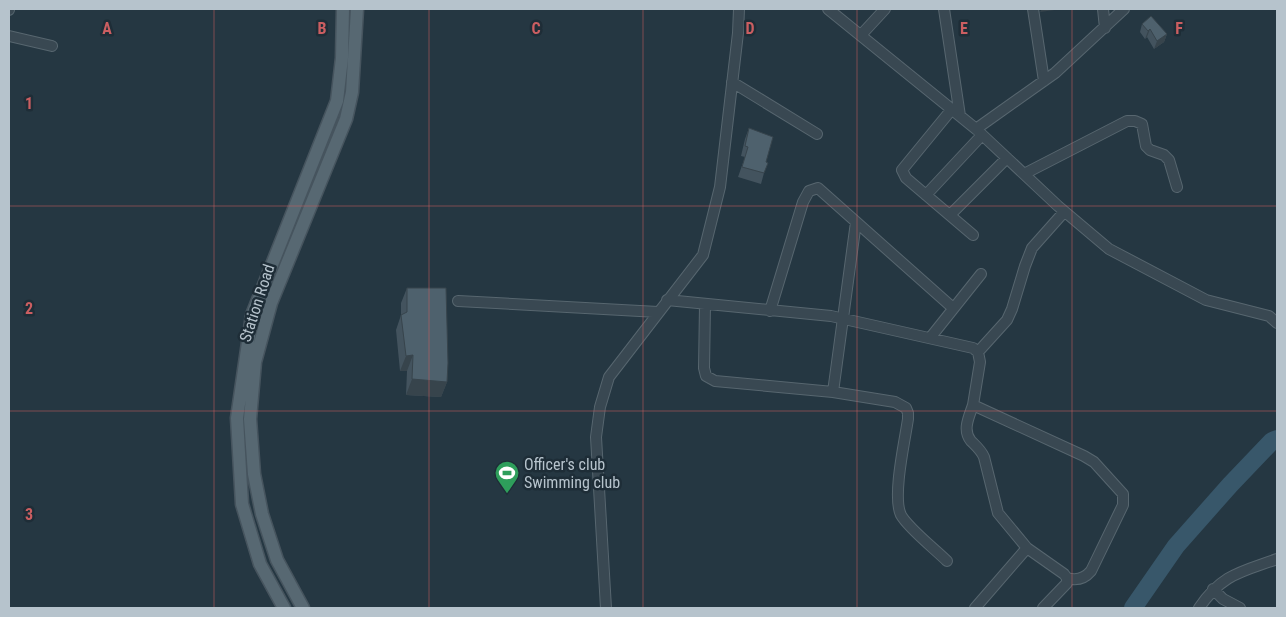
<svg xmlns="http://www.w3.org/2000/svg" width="1286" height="617" viewBox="0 0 1286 617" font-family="'Roboto Condensed',sans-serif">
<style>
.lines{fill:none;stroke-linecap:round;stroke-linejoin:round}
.river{stroke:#38576a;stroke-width:18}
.minor-casing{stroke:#57666f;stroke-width:12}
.major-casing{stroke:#46545e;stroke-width:15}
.minor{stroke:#394852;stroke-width:10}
.major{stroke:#576872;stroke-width:12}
.wall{fill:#43535e}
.shaded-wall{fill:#37444c}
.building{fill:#4e616d;stroke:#37444c}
.grid{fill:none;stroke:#cb5e61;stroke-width:1;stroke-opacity:0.55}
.labels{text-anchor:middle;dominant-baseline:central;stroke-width:5;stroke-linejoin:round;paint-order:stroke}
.street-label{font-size:16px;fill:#b6c3cc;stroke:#1e2d37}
.poi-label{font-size:16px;fill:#b6c3cc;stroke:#1e2d37;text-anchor:start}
.grid-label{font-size:16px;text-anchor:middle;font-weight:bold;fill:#cb5e61;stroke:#1e2d37;stroke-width:5;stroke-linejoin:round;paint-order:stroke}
</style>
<rect width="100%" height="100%" fill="#253742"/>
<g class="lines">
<path class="river" d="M1133 608 1176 546 1230 485 1272 441 1277 439"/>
<defs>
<path id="minor" d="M828 9 976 129 1058 206 1109 249 1206 300 1269 316 1277 323
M944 9 960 116
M1033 9 1044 81
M1103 9 1105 28
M9 10V9
M861 35 885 9
M9 36 52 46
M732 82 817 134
M952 109 902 170 906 178 973 235
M976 129 1055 73 1124 9
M1024 174 1127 121H1135L1142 124 1146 146 1150 150 1164 155 1169 160 1177 187
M926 195 982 135
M950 215 1007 158
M667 300 831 316 973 348 978 352 980 362 973 405 1084 456 1094 462 1123 494V505L1091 571C1085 578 1077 581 1067 578
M458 301 658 312
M705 305 704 368 706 376 715 381 833 392 895 402 906 408 908 413V419C905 440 892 497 901 515 908 528 935 549 947 561
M770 311 803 202 809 191 818 188 953 308
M930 338 981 274
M978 352 1007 320 1012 309 1025 266 1032 248 1064 212
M833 392 856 222
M973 405C969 417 962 430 971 441 976 446 981 450 984 457L998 513 1027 548 1064 574 1067 578V583L1043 608
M1213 589 1223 599 1240 608
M606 608 596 437 600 407 609 377 703 255 720 187 738 33 739 9
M975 608 1027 548
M1199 608C1222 574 1241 572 1277 559"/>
<path id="major" d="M284 608 260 564 242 504 237 418 252 315 337 101 342 58 343 9
M303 608 277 560 262 514 254 474 250 419 255 362 271 303 346 119 352 92 357 9"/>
</defs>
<use href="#minor" class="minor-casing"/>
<use href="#major" class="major-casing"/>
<use href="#minor" class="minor"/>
<use href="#major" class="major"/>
</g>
<path class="wall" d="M1142 24 1167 34 1164 42 1154 49 1147 37 1145 39 1140 32Z
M749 128 766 162 764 173 761 184 738 177 745 157 741 156 745 139Z
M407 288 447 382 441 397 406 395 407 371H400L396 330 401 315V303Z"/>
<path class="shaded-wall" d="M1042 9H1062L1040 12Z
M1150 29 1147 37 1145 39 1148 31Z
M1167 34 1164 42 1154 49 1157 41Z
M413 355 407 371H400L406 356Z
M412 379 447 382 441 397 406 395Z"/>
<path class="building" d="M1151 16 1167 34 1157 41 1150 29 1148 31 1142 24Z
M749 128 773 137 766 162 768 163 764 173 742 167 748 147 745 146Z
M407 288H446L448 363 447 382 412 379 413 355 406 356 401 315 407 312Z"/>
<path class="grid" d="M214 9V608M429 9V608M643 9V608M857 9V608M1072 9V608M9 206H1277M9 411H1277"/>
<defs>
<symbol id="stadium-pin" viewBox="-11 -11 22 30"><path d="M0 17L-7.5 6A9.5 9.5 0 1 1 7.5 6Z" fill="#2e9e5b" stroke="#1e2d37"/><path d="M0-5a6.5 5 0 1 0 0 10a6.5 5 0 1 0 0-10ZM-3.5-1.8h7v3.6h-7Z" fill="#fff"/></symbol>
</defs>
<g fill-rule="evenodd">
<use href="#stadium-pin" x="493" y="459" width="28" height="38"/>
</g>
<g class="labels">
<g class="street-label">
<text transform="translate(257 303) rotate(-72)">Station Road</text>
</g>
<g class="poi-label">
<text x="524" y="464">Officer's club<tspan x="524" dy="18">Swimming club</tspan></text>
</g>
</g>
<g class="grid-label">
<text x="107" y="34">A</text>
<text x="322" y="34">B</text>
<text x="536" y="34">C</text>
<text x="750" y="34">D</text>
<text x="964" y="34">E</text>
<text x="1179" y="34">F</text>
<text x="29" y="109">1</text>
<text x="29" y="314">2</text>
<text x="29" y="520">3</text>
</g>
<rect width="1286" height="617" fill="none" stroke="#b6c3cc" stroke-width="20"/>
</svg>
